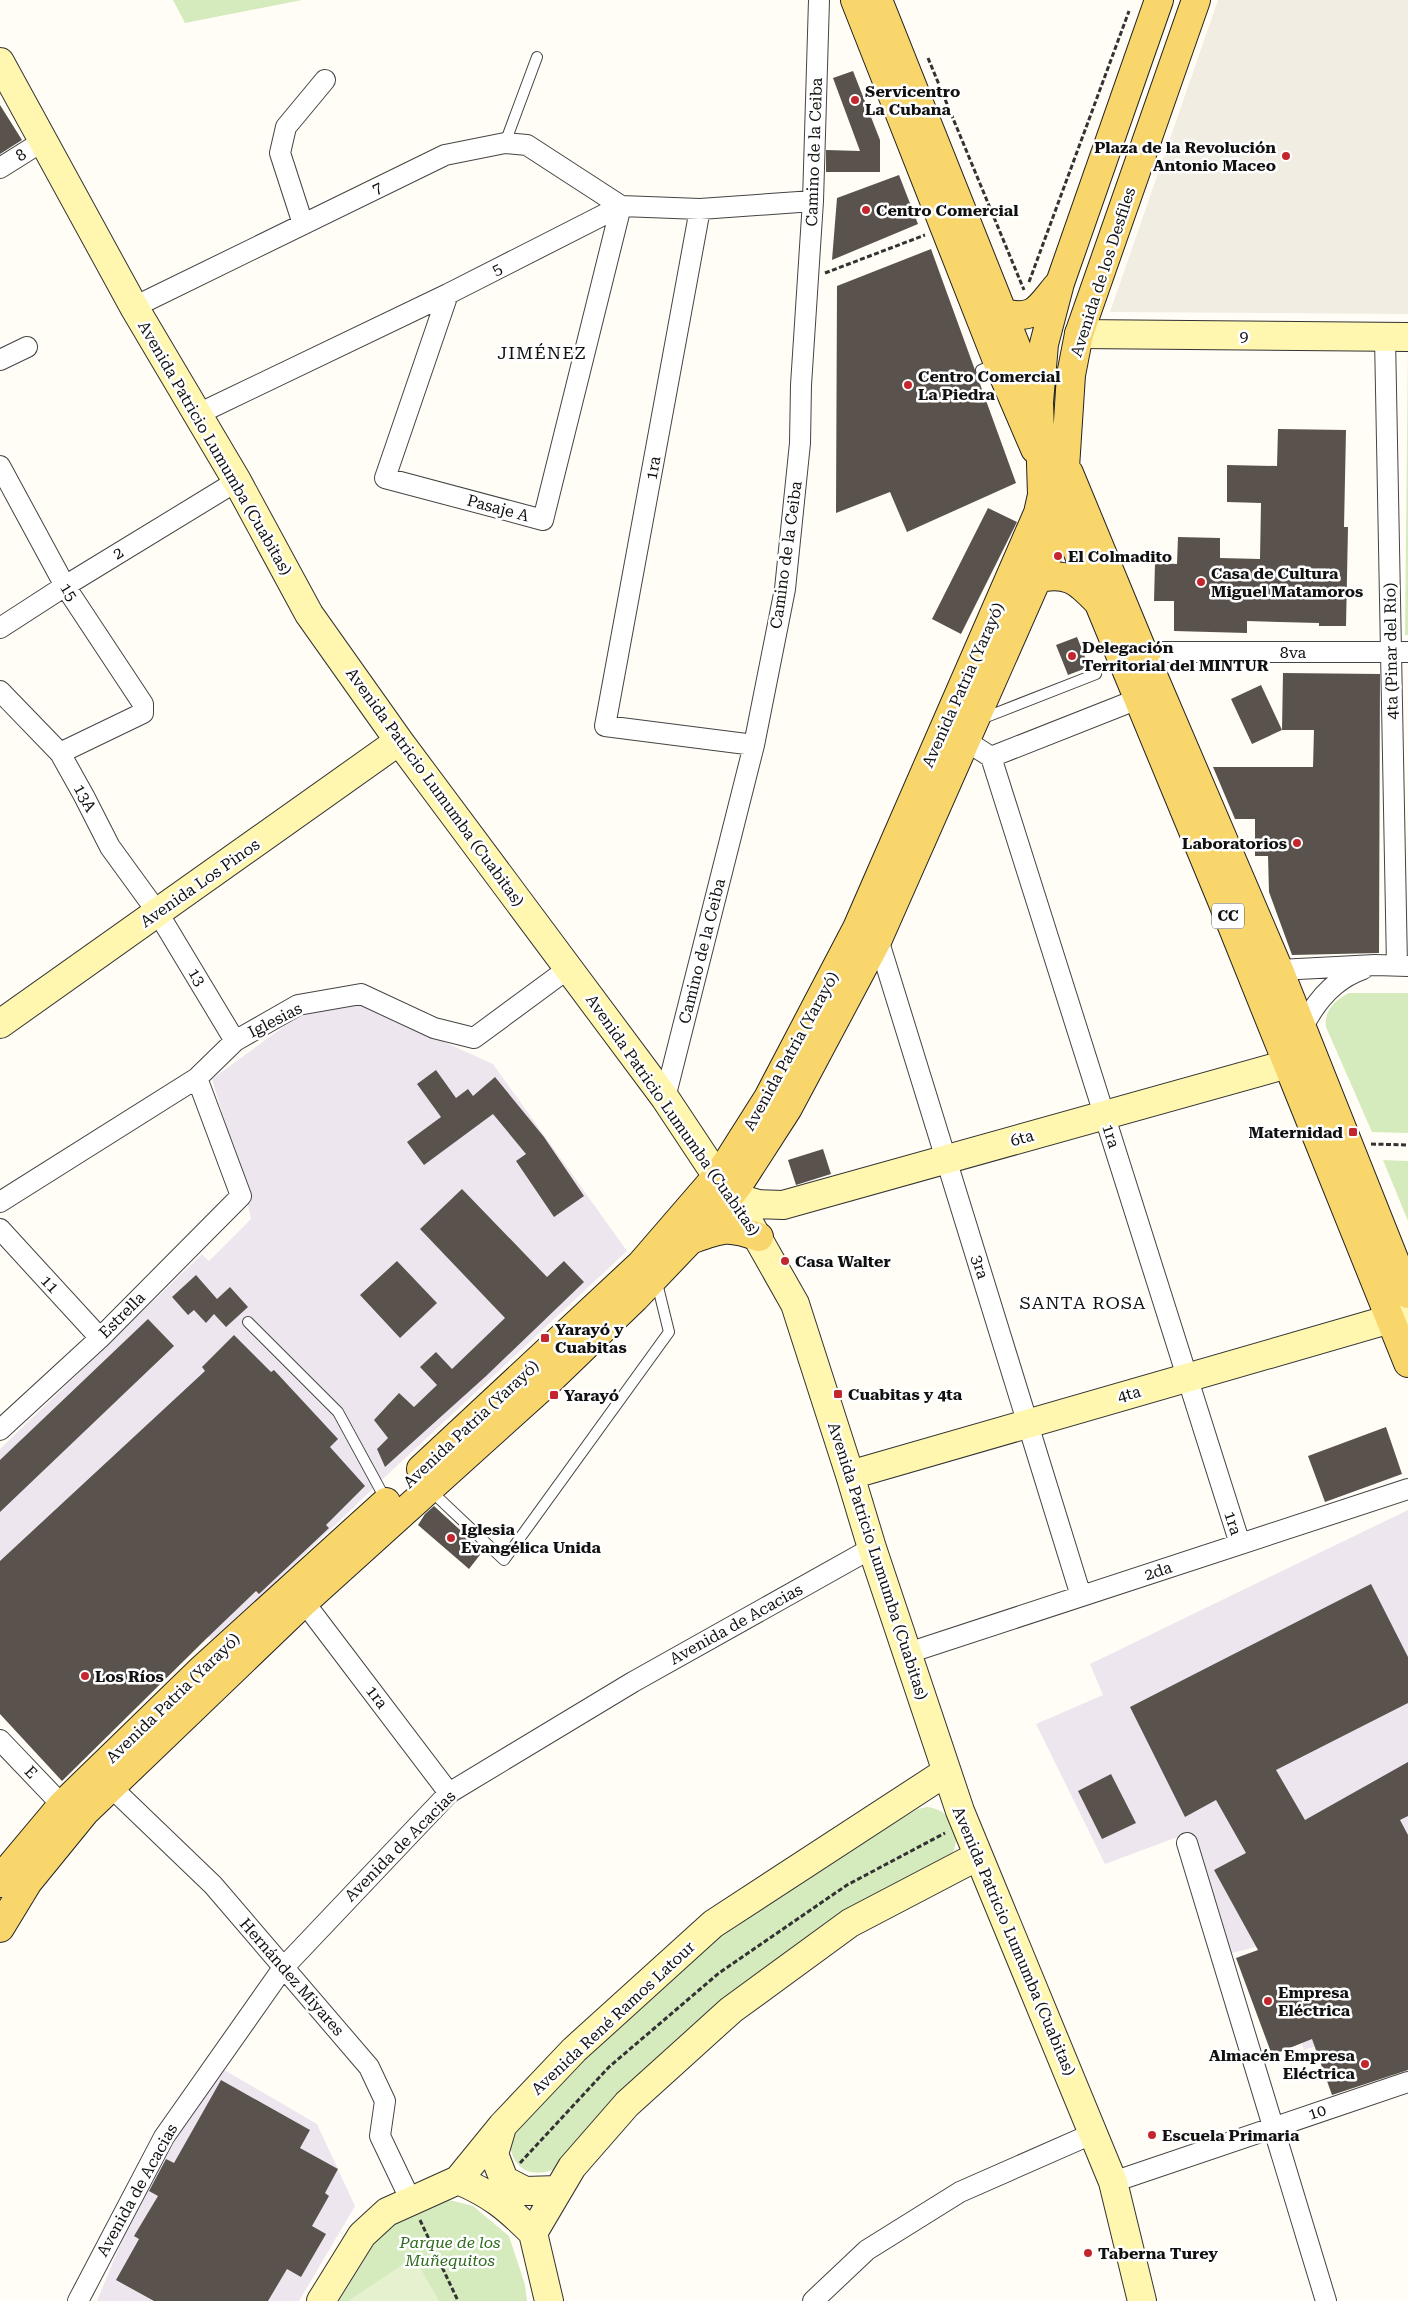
<svg xmlns="http://www.w3.org/2000/svg" width="1408" height="2301" viewBox="0 0 1408 2301" font-family="'Roboto Serif',serif">
<style>
.industrial{fill:#eee6ef}
.green{fill:#d5ebbd}
.pitch{fill:#e6f2cf}
.plaza{fill:#f1ede2}
.building{fill:#5a524d}
.lines{fill:none;stroke-linecap:round;stroke-linejoin:round}
.lane-casing{stroke:#444;stroke-width:12}
.street-casing{stroke:#444;stroke-width:22}
.secondary-casing{stroke:#333;stroke-width:30}
.primary-casing{stroke:#222;stroke-width:30}
.path{stroke:#333;stroke-width:3;stroke-dasharray:5 2.5;stroke-linecap:butt}
.lane{stroke:#fff;stroke-width:10}
.street{stroke:#fff;stroke-width:20}
.secondary{stroke:#fff6b0;stroke-width:28}
.primary{stroke:#f9d66b;stroke-width:28}
.poi-dot{fill:#c4262e;stroke:#fff;stroke-width:2}
.labels{text-anchor:middle;dominant-baseline:central;stroke-width:5;stroke-linejoin:round;paint-order:stroke}
.shield{fill:#fff;stroke:#585858;stroke-width:1}
.shield-label{font-size:15px;font-weight:bold;fill:#111}
.poi-label{font-size:16px;font-weight:bold;fill:#111;stroke:#fff;text-anchor:start}
.street-label{font-size:16px;fill:#111;stroke:#fff}
.park-label{font-size:16px;font-style:italic;fill:#2f6b1f;stroke:#fff}
.neighbourhood-label{font-size:18px;letter-spacing:1px;fill:#111;stroke:#fff}
</style>
<rect width="100%" height="100%" fill="#fffdf5"/>
<path class="industrial" d="M358 1003 493 1064 627 1251 386 1476 213 1642 103 1525 0 1619V1449L202 1254 209 1261 251 1219 243 1182 212 1079 297 1017Z
M1408 1510V2017L1304 2050 1268 1944 1228 1954 1183 1835 1105 1864 1036 1724 1103 1695 1090 1664Z
M221 2068 317 2124 355 2206 299 2301H97L139 2199 168 2146Z"/>
<path class="green" d="M173 0H302L185 23Z
M1408 349V635H1405Z
M1349 993H1408V1133L1372 1132 1326 1027C1324 1010 1335 1000 1349 993Z
M1383 1160 1408 1161V1221Z
M927 1807C952 1810 963 1832 952 1854L840 1918 555 2169C529 2180 509 2166 510 2138L580 2056 699 1948 809 1870 918 1809Z
M445 2199 473 2206 509 2236 525 2285 527 2301H339L387 2223Z"/>
<path class="pitch" d="M414 2257 439 2301H348Z"/>
<path class="plaza" d="M1218 0H1408V314L1110 312Z"/>
<path class="building" d="M853 71 880 140V172H826V150L860 151 833 78Z
M0 105 22 140 0 154Z
M899 175 918 224 832 260 837 198Z
M931 249 1016 483 907 532 890 492 836 513 837 286Z
M1278 429 1346 430 1344 527H1348L1346 626H1319V623L1247 621V633L1174 631V601H1154L1155 563 1177 564 1178 537 1220 538V558L1260 559 1261 503 1227 502V465L1277 466Z
M988 508 1017 522 961 634 932 619Z
M1077 637 1089 667 1068 675 1056 645Z
M1283 673 1380 674 1379 953 1292 955 1269 892 1268 856H1255V819H1235L1213 767H1313L1314 730H1282Z
M1261 685 1282 730 1252 744 1231 699Z
M436 1070 456 1098 468 1089 473 1096 495 1077 544 1137 584 1196 554 1217 516 1161 526 1154 493 1114 424 1165 407 1142 441 1117 417 1084Z
M823 1149 831 1174 796 1185 788 1160Z
M462 1189 547 1277 564 1261 584 1282 485 1377 385 1467 377 1449 388 1438 374 1420 399 1393 414 1407 437 1385 420 1367 436 1352 452 1369 505 1318 420 1229Z
M397 1261 437 1303 400 1338 360 1295Z
M196 1275 217 1299 230 1287 248 1307 226 1327 214 1314 206 1323 194 1310 188 1315 172 1297Z
M148 1319 174 1346 0 1512V1460Z
M234 1335 271 1372 274 1370 338 1439 330 1447 365 1486 326 1525 329 1528 259 1594 256 1591 207 1638 62 1781 0 1714V1561L205 1371 202 1367Z
M1386 1427 1402 1474 1325 1502 1308 1456Z
M434 1506 483 1551 469 1569 418 1525 425 1514Z
M1371 1584 1408 1657V1703L1276 1770 1305 1820 1408 1762V1816L1400 1820 1408 1835V2070L1332 2095 1312 2039 1272 2055 1236 1958 1258 1950 1214 1870 1246 1853 1216 1800 1185 1817 1130 1707Z
M1111 1774 1136 1823 1102 1839 1078 1791Z
M221 2080 310 2130 300 2148 338 2169 325 2193 329 2196 312 2226 326 2234 301 2277 287 2269 268 2301H154L116 2280 139 2239 134 2236 158 2196 149 2191 166 2159 174 2163Z"/>
<g class="lines">
<defs>
<path id="lane" d="M505 143 537 57
M981 370 997 363
M981 719 1096 674
M248 1322 338 1412 387 1502
M430 1490 504 1560 669 1332 656 1279"/>
<path id="street" d="M0 168 43 141
M700 209 605 726 754 745
M303 224 280 153 286 127 325 80
M134 307 445 155 505 143 527 145 621 206 543 520 385 478 448 294
M1385 337 1397 966
M0 360 27 347
M198 414 448 294 621 206 700 209 813 201
M0 466 65 586 143 704V713L60 753
M0 628 65 586 237 481
M1131 652H1408
M0 691 60 753 84 796 110 847 158 913 235 1041
M966 741 991 757 1240 1544
M991 757 1138 699
M878 939 1081 1596
M1279 970 1375 965 1408 966
M1302 1029C1315 1002 1334 979 1363 969
M665 1098 754 745 785 589 800 443 801 385 813 201 819 0
M0 1202 197 1078 235 1041 298 1005 361 994 434 1028 474 1038 569 968
M0 1229 100 1338
M0 1430 100 1338 241 1196 197 1078
M304 1602 449 1793
M908 1653 1408 1489
M0 1740 62 1805
M111 1787 213 1885 369 2067 385 2101 380 2136 411 2201
M1187 1843 1326 2301
M1113 2182 1408 2082
M78 2301 164 2137 283 1968 449 1793 633 1682 872 1548
M813 2301 867 2250 960 2192 1094 2133"/>
<path id="secondary" d="M0 62 134 307 237 481 309 614 399 741 665 1098 730 1196 739 1205 795 1304 850 1475 872 1548 960 1811 1113 2182 1142 2301
M1079 334 1408 337
M0 1024 399 741
M730 1196 758 1204 783 1205 1309 1058
M850 1475 1408 1314
M502 2127 494 2154 504 2180 525 2191 558 2190
M458 2180C491 2194 507 2207 533 2233
M321 2301 362 2235 387 2212 458 2180 502 2126 574 2050 713 1924 946 1772
M549 2301 533 2233 572 2167 627 2104 731 2010 850 1923 978 1856"/>
<path id="primary" d="M855 0 998 363 1035 449
M878 0 1037 399
M1002 313C1035 320 1037 310 1057 286
M1069 473 1143 652 1279 970 1408 1294
M1059 507 1222 901 1408 1363
M1038 578C1067 572 1077 580 1097 601
M693 1239C723 1228 728 1226 759 1237
M421 1469 641 1264 717 1176 730 1158 768 1098 857 928 1038 513 1042 495 1039 402 1044 344 1060 283 1159 0
M0 1883 6 1872 62 1805 202 1669 386 1502
M0 1928 28 1882 85 1812 304 1602 550 1380 635 1298 717 1212 739 1184 788 1108 878 939 1052 545 1062 514 1071 375 1079 334 1196 0"/>
</defs>
<use href="#lane" class="lane-casing"/>
<use href="#street" class="street-casing"/>
<use href="#secondary" class="secondary-casing"/>
<use href="#primary" class="primary-casing"/>
<path class="path" d="M928 58 1024 290
M825 273 925 235
M1029 282 1129 11
M1371 1144 1408 1145
M520 2163 609 2067 719 1973 847 1885 945 1833
M420 2220 458 2301"/>
<use href="#lane" class="lane"/>
<use href="#street" class="street"/>
<use href="#secondary" class="secondary"/>
<use href="#primary" class="primary"/>
</g>
<g class="poi-dot">
<circle cx="855" cy="100" r="5"/>
<circle cx="1286" cy="156" r="5"/>
<circle cx="866" cy="210" r="5"/>
<circle cx="908" cy="385" r="5"/>
<circle cx="1058" cy="556" r="5"/>
<circle cx="1201" cy="582" r="5"/>
<circle cx="1072" cy="656" r="5"/>
<circle cx="1297" cy="843" r="5"/>
<rect x="1348" y="1127" width="10" height="10" rx="2.5"/>
<circle cx="785" cy="1261" r="5"/>
<rect x="540" y="1333" width="10" height="10" rx="2.5"/>
<rect x="833" y="1389" width="10" height="10" rx="2.5"/>
<rect x="549" y="1390" width="10" height="10" rx="2.5"/>
<circle cx="451" cy="1538" r="5"/>
<circle cx="85" cy="1676" r="5"/>
<circle cx="1268" cy="2001" r="5"/>
<circle cx="1365" cy="2064" r="5"/>
<circle cx="1152" cy="2135" r="5"/>
<circle cx="1088" cy="2253" r="5"/>
</g>
<g class="labels">
<rect class="shield" x="1212" y="903.5" width="32" height="25" rx="4"/>
<g class="shield-label">
<text x="1228" y="916">CC</text>
</g>
<g class="poi-label">
<text x="865" y="91">Servicentro<tspan x="865" dy="18">La Cubana</tspan></text>
<text x="1276" y="147" text-anchor="end">Plaza de la Revolución<tspan x="1276" dy="18">Antonio Maceo</tspan></text>
<text x="876" y="210">Centro Comercial</text>
<text x="918" y="376">Centro Comercial<tspan x="918" dy="18">La Piedra</tspan></text>
<text x="1068" y="556">El Colmadito</text>
<text x="1211" y="573">Casa de Cultura<tspan x="1211" dy="18">Miguel Matamoros</tspan></text>
<text x="1082" y="647">Delegación<tspan x="1082" dy="18">Territorial del MINTUR</tspan></text>
<text x="1287" y="843" text-anchor="end">Laboratorios</text>
<text x="1343" y="1132" text-anchor="end">Maternidad</text>
<text x="795" y="1261">Casa Walter</text>
<text x="555" y="1329">Yarayó y<tspan x="555" dy="18">Cuabitas</tspan></text>
<text x="848" y="1394">Cuabitas y 4ta</text>
<text x="564" y="1395">Yarayó</text>
<text x="461" y="1529">Iglesia<tspan x="461" dy="18">Evangélica Unida</tspan></text>
<text x="95" y="1676">Los Ríos</text>
<text x="1278" y="1992">Empresa<tspan x="1278" dy="18">Eléctrica</tspan></text>
<text x="1355" y="2055" text-anchor="end">Almacén Empresa<tspan x="1355" dy="18">Eléctrica</tspan></text>
<text x="1162" y="2135">Escuela Primaria</text>
<text x="1098" y="2253">Taberna Turey</text>
</g>
<g class="street-label">
<text transform="translate(814 152) rotate(-88)">Camino de la Ceiba</text>
<text transform="translate(21 155) rotate(-32)">8</text>
<text transform="translate(377 188) rotate(-26)">7</text>
<text transform="translate(497 269) rotate(-27)">5</text>
<text transform="translate(1103 272) rotate(-72)">Avenida de los Desfiles</text>
<text x="1244" y="336">9</text>
<text transform="translate(215 448) rotate(60)">Avenida Patricio Lumumba (Cuabitas)</text>
<text transform="translate(653 468) rotate(-80)">1ra</text>
<text transform="translate(498 508) rotate(15)">Pasaje A</text>
<text transform="translate(118 553) rotate(-31)">2</text>
<text transform="translate(786 555) rotate(-82)">Camino de la Ceiba</text>
<text transform="translate(69 592) rotate(58)">15</text>
<text transform="translate(1391 651) rotate(-91)">4ta (Pinar del Río)</text>
<text x="1293" y="652">8va</text>
<text transform="translate(963 685) rotate(-66)">Avenida Patria (Yarayó)</text>
<text transform="translate(435 787) rotate(54)">Avenida Patricio Lumumba (Cuabitas)</text>
<text transform="translate(85 798) rotate(62)">13A</text>
<text transform="translate(200 883) rotate(-35)">Avenida Los Pinos</text>
<text transform="translate(702 951) rotate(-76)">Camino de la Ceiba</text>
<text transform="translate(197 977) rotate(59)">13</text>
<text transform="translate(275 1020) rotate(-27)">Iglesias</text>
<text transform="translate(791 1051) rotate(-61)">Avenida Patria (Yarayó)</text>
<text transform="translate(673 1115) rotate(55)">Avenida Patricio Lumumba (Cuabitas)</text>
<text transform="translate(1111 1136) rotate(72)">1ra</text>
<text transform="translate(1022 1138) rotate(-16)">6ta</text>
<text transform="translate(980 1267) rotate(73)">3ra</text>
<text transform="translate(50 1284) rotate(47)">11</text>
<text transform="translate(122 1315) rotate(-45)">Estrella</text>
<text transform="translate(1129 1394) rotate(-16)">4ta</text>
<text transform="translate(471 1424) rotate(-43)">Avenida Patria (Yarayó)</text>
<text transform="translate(1233 1523) rotate(72)">1ra</text>
<text transform="translate(878 1561) rotate(72)">Avenida Patricio Lumumba (Cuabitas)</text>
<text transform="translate(1158 1571) rotate(-18)">2da</text>
<text transform="translate(736 1624) rotate(-29)">Avenida de Acacias</text>
<text transform="translate(377 1697) rotate(53)">1ra</text>
<text transform="translate(173 1698) rotate(-44)">Avenida Patria (Yarayó)</text>
<text transform="translate(31 1772) rotate(46)">E</text>
<text transform="translate(400 1846) rotate(-45)">Avenida de Acacias</text>
<text transform="translate(1014 1941) rotate(67)">Avenida Patricio Lumumba (Cuabitas)</text>
<text transform="translate(292 1977) rotate(49)">Hernández Miyares</text>
<text transform="translate(613 2018) rotate(-43)">Avenida René Ramos Latour</text>
<text transform="translate(1317 2112) rotate(-18)">10</text>
<text transform="translate(137 2190) rotate(-61)">Avenida de Acacias</text>
</g>
<g class="park-label">
<text x="450" y="2242">Parque de los<tspan x="450" dy="18">Muñequitos</tspan></text>
</g>
<g class="neighbourhood-label">
<text x="542" y="352">JIMÉNEZ</text>
<text x="1083" y="1302">SANTA ROSA</text>
</g>
</g>
</svg>
